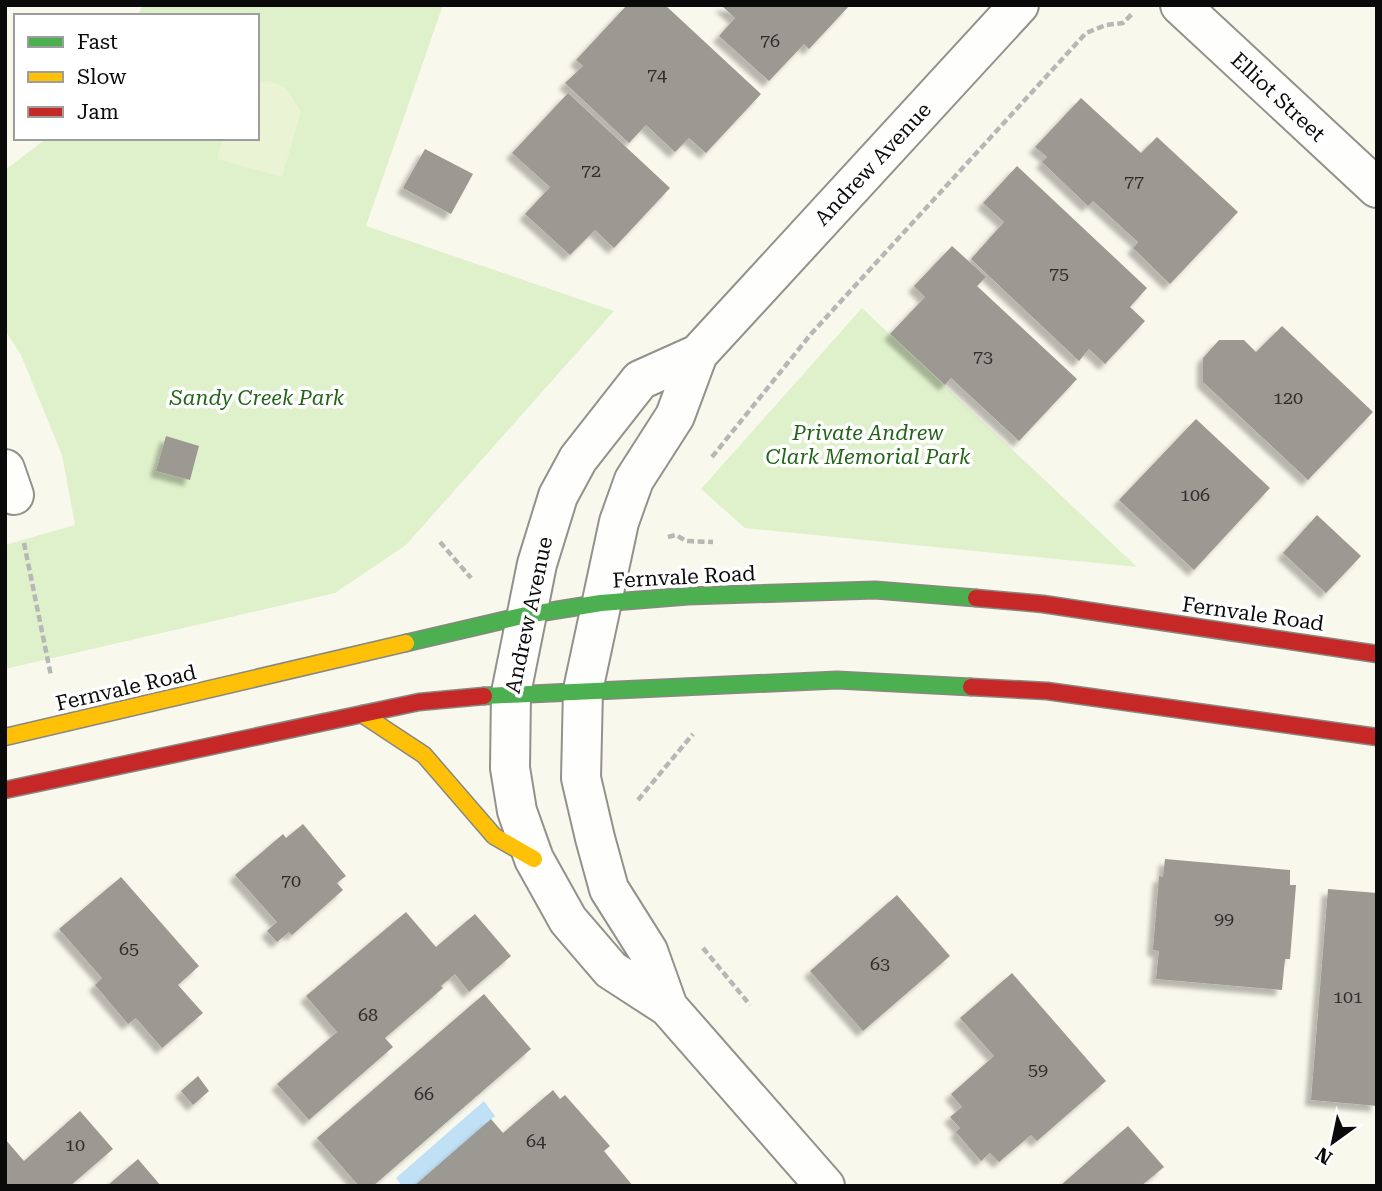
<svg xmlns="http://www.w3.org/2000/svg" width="1382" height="1191" viewBox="0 0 1382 1191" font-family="'Roboto Serif',serif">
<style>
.green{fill:#dff1ca}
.pitch{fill:#eaf4d4}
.water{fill:#c0e0f6}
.building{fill:#9c9993;filter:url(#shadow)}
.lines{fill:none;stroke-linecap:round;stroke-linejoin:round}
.street-casing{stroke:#92918c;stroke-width:42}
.fast-casing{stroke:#888882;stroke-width:19}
.slow-casing{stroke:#888882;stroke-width:19}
.jam-casing{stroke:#888882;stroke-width:19}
.path{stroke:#b7b7b5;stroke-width:4.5;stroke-dasharray:7 3.5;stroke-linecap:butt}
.street{stroke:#fefefc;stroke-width:38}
.fast{stroke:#4caf50;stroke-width:16}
.slow{stroke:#ffc107;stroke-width:16}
.jam{stroke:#c62828;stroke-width:16}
.labels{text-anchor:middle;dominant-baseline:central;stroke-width:7;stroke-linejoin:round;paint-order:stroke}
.number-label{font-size:18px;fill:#2e2e2c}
.street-label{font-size:21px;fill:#0a0a0a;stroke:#fff}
.park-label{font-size:21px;font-style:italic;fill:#236418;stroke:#fff}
</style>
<defs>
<filter id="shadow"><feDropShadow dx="-6" dy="6" stdDeviation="2" flood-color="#0004"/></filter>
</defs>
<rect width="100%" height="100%" fill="#f9f8ec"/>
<path class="green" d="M142 5H443L366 226 614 311 406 545 335 593 5 669V545L75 525 62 455 21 355 5 330V170L47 138H257V16H138Z
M862 308 1137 567 745 528 701 489Z"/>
<path class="pitch" d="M269 81 285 87 301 111 282 177 217 159 223 138H257V82Z"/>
<path class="water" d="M484 1101 495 1116 414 1186H402L396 1178Z"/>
<path class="building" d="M627 5H665L761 94 706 153 689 138 675 152 646 125 629 143 565 83 583 66 576 60Z
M721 5H850L809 49 804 44 769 81 719 36 735 18Z
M568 93 670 188 614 248 595 230 570 255 525 214 550 187 512 153Z
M1081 98 1141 153 1157 137 1238 212 1170 284 1133 248 1138 242 1093 201 1088 206 1042 162 1047 157 1035 147Z
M425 149 473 174 451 214 403 188Z
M1017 166 1147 288 1130 307 1145 321 1105 364 1089 349 1079 361 971 259 1004 222 983 203Z
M952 246 986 277 977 286 1077 379 1019 441 951 378 945 385 890 334 925 297 914 286Z
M1282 326 1373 412 1308 480 1203 382V358L1219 340H1244L1256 352Z
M1196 419 1270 488 1194 570 1119 500Z
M166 436 199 446 190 480 156 471Z
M1317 515 1361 556 1326 593 1283 553Z
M303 824 346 876 337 883 343 890 292 935 289 932 277 942 267 931 277 922 235 875 283 834 286 838Z
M1165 859 1290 870V885H1296L1290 959H1285L1282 990 1156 979 1159 951 1153 950 1159 876 1163 877Z
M121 877 199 966 178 985 203 1013 162 1048 136 1018 128 1024 95 985 102 978 59 929Z
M1328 889 1377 893V1106L1311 1100Z
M897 895 950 956 863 1031 810 971Z
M406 912 436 947 475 914 511 956 469 992 455 974 441 986 443 988 385 1038 393 1047 309 1120 277 1084 337 1032 306 996Z
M1012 973 1106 1081 1037 1141 1031 1135 999 1162 990 1153 981 1161 956 1132 960 1128 950 1117 962 1107 951 1094 994 1056 960 1018Z
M484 994 531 1049 373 1186H359L317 1138Z
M198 1076 209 1091 193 1105 181 1091Z
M553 1090 560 1099 565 1095 610 1146 604 1151 633 1186H414L491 1119 503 1133Z
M80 1111 113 1149 70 1186H5V1139L24 1161Z
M1128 1126 1164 1167 1141 1186H1060Z
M138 1159 161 1186H107Z"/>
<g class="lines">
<defs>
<path id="street" d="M1180 5 1377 188
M698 354 640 380 578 459 558 496 537 564 511 693 510 768 517 811 534 859 568 920 611 970 668 1007 825 1186
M5 469 14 495
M668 1007 648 951 609 889 595 838 581 778 583 690 619 522 634 480 675 416 698 354 1019 5"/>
<path id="fast" d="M406 643 526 615 601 603 688 596 875 590 976 598
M484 696 837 680 971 687"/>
<path id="slow" d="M362 714 424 755 494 836 534 859
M5 737 406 643"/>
<path id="jam" d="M976 598 1043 604 1377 654
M971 687 1047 691 1377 737
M5 790 419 702 484 696"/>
</defs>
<use href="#street" class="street-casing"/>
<use href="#fast" class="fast-casing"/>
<use href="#slow" class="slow-casing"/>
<use href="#jam" class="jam-casing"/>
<path class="path" d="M712 457 811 334 1086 33 1106 25 1123 23 1132 14
M668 537 676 535 686 541 713 542
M440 542 471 578
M24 543 51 676
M638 800 693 734
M703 948 750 1005"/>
<use href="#street" class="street"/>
<use href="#fast" class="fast"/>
<use href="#slow" class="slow"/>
<use href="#jam" class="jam"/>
</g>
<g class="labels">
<g class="number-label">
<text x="770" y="40">76</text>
<text x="657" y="74">74</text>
<text x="591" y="170">72</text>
<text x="1134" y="181">77</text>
<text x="1059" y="273">75</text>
<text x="983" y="356">73</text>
<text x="1288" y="397">120</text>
<text x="1195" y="494">106</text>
<text x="291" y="880">70</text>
<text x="1224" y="918">99</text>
<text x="129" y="948">65</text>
<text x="880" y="963">63</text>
<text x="1348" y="996">101</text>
<text x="368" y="1014">68</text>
<text x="1038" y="1069">59</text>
<text x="424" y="1093">66</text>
<text x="536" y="1140">64</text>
<text x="75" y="1144">10</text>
</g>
<g class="street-label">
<text transform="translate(1278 97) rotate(43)">Elliot Street</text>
<text transform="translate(873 164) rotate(-47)">Andrew Avenue</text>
<text transform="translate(684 577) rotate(-3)">Fernvale Road</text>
<text transform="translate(1253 614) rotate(8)">Fernvale Road</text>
<text transform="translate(529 615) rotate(-78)">Andrew Avenue</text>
<text transform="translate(126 688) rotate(-13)">Fernvale Road</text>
</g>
<g class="park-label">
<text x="257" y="398">Sandy Creek Park</text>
<text x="868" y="433">Private Andrew<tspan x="868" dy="24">Clark Memorial Park</tspan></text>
</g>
</g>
<rect width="1382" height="1191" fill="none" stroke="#0a0a0a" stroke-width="14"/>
<rect x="14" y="14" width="245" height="126" fill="#ffffff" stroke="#9d9d9d" stroke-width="2"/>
<rect x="28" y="37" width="35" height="10" fill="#4caf50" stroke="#9d9d9d" stroke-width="2"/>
<text x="77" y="49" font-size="21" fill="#0a0a0a">Fast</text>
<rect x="28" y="72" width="35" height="10" fill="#ffc107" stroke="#9d9d9d" stroke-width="2"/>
<text x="77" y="84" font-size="21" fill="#0a0a0a">Slow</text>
<rect x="28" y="107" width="35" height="10" fill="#c62828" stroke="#9d9d9d" stroke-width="2"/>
<text x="77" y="119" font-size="21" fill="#0a0a0a">Jam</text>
<g transform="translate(1333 1142) rotate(213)" stroke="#ffffff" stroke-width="5" paint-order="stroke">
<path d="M0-5L12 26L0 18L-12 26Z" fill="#0a0a0a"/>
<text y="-10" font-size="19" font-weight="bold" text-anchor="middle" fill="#0a0a0a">N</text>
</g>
</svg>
